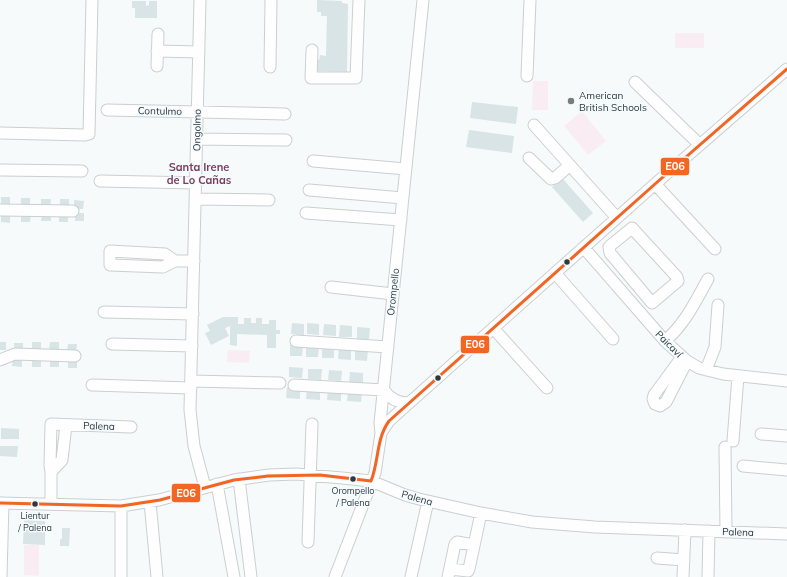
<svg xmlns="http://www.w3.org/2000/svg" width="787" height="577" viewBox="0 0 787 577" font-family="Mulish,sans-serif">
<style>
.green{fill:#f9edf3}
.building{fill:#d8e4e6}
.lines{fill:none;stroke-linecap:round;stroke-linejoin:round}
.minor-casing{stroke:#cbcfd0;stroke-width:13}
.minor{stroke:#fefefe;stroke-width:11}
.bus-1-casing{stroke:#f3fbfe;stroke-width:6}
.bus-1{stroke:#f26522;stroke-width:3}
.poi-dot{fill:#777c7d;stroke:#f3fbfe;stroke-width:1.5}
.bus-dot{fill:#323839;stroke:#f3fbfe;stroke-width:1.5}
.labels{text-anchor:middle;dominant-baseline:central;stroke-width:3;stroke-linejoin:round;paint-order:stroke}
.bus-label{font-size:9px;fill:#323839;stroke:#f3fbfe}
.poi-label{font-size:10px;fill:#323839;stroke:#f3fbfe;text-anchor:start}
.street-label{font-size:10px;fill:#323839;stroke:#f3fbfe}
.neighbourhood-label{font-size:11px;font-weight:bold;fill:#7e3c5c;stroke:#f3fbfe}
.line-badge{stroke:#f3fbfe;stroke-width:1.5}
.badge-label{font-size:11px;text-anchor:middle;font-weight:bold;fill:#fff}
</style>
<rect width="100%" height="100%" fill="#f6fafb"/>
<path class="green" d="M675 33H704V48H675Z
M533 81H548V110H532Z
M582 111 606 141 588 155 564 126Z
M228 350 250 351 249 363 227 362Z
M24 545H39V576L24 575Z"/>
<path class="building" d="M317 0 342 1V3L348 4 347 72 315 71V60H319L320 55 326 56 327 16H321V12H317Z
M132 1H146V6L149 5V1H157V18H135V8H132Z
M472 102 518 107 516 124 470 118Z
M469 130 514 136 512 153 466 147Z
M562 178 593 213 583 222 552 187Z
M1 197H10V205H1Z
M21 198H30V206H21Z
M41 199H51L50 207H41Z
M60 199H69V207H60Z
M74 200 84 201 83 209H74Z
M21 213 31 214 30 222H21Z
M42 213H51V221H41Z
M75 213H84V221H75Z
M1 214H10V223L1 222Z
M59 214H68V222H59Z
M223 317H238V324H244V318H251V323H256V318H262V324H269V320H276V330H280V334H276V348H267V335L237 334V346L230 345V326L225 328 229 336 211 345 205 333 210 331 207 325Z
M292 323 304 324V335L291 334Z
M307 323 319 324V335L307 334Z
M324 324 336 325V336L323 335Z
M340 325 352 326V337H339Z
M357 327 370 328 369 339H357Z
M0 342H6V350H0Z
M32 342H41V350H32Z
M50 342H59V351L49 350Z
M14 343H23V351H14Z
M68 344H77L76 352H67Z
M290 344 303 345 302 356H290Z
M306 345 319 346 318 357H306Z
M322 346 334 347V358H322Z
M339 348H351V360L338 359Z
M355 349H368L367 361 355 360Z
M13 358H22V367L12 366Z
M32 358 41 359V367H32Z
M50 359H59V367H50Z
M68 359 77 360V368H68Z
M289 367 303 368 302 378 289 377Z
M308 369H322L321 380 308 379Z
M329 370 342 371 341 381 328 380Z
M350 372 363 373V384L349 383Z
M287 387 300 388V399L286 398Z
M307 388 320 389V400L306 399Z
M328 389 341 390V401L327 400Z
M348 391 362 392 361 402 347 401Z
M1 428 19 429V439H1Z
M0 446H18L17 457 0 456Z
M24 520 45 521V545L23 544Z
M62 528H70L69 546H60V539H62Z"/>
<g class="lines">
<defs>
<path id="minor" d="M200 0 190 410 194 446 205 487
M312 50 311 78H356L359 0
M157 51 199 52
M157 66 158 34
M270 67 271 0
M527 76 530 0
M635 82 700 145
M107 110 285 114
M534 125 617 218
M0 133 85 135 89 134 92 0
M197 139 286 140
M529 158 551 179 555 178 570 165
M313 161 406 169
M0 170 82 171
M100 181 196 183
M655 184 715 249
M309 190 403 198
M196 199 269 200
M0 210 73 211
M306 213 401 220
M632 228 677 277 678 281 652 303 610 253 609 247 611 245Z
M584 248 665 341 687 361 699 368 723 374 787 381
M175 261 165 254 110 251V265L163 267 175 261H194
M555 273 613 339
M331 287 393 294
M104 312 193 314
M493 328 547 388
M296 341 388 347
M665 341C685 324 695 302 708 279
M112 344 192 346
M682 357 654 395 653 399 655 404 660 406 666 402 687 361
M0 360 15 354 75 356
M706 370 715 347 718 305
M191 381 280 383
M92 385 191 388
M294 385 384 390
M384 390C390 399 398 403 409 403
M381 433 389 421 409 403 655 184 787 69
M761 434 787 436
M733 441 738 376
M725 447 726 531
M743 466 787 470
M51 472 62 460 66 425
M239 479 251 577
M217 484 234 577
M150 502 157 577
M0 503 121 506 159 500 234 480 269 475 296 474 342 478 371 481 405 495 419 499 481 513 532 522 595 527 787 534
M51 504V472L50 465 51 424 131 427
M308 542 312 424
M657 558 684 560
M450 569 468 571 469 569 481 513
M1 577 3 503
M121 577V506
M335 577 375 473 381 433 380 423 423 0
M411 577 428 501
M448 577 455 544 457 542 474 545
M683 577 685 530
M708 577 709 531"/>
</defs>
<use href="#minor" class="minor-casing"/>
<use href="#minor" class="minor"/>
<defs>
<path id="bus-1" d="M371 481C379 461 376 439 389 421L655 184 787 69
M0 503 121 506 160 500 234 480 268 476 320 475 371 481"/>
</defs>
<use href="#bus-1" class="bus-1-casing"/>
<use href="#bus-1" class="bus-1"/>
</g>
<circle class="poi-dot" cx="571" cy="101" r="4"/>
<g class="bus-dot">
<circle cx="567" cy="262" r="3.5"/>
<circle cx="438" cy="378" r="3.5"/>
<circle cx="353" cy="479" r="3.5"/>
<circle cx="35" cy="504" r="3.5"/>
</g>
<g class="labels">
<g class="bus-label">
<text x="353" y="490">Orompello<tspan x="353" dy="12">/ Palena</tspan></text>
<text x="35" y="515">Lientur<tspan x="35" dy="12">/ Palena</tspan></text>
</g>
<g class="poi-label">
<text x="579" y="95">American<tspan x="579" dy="12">British Schools</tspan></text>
</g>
<g class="street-label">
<text transform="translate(160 111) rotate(1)">Contulmo</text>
<text transform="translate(197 130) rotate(-89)">Ongolmo</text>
<text transform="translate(393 292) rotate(-84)">Orompello</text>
<text transform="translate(669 344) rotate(45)">Paicaví</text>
<text transform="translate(99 426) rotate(2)">Palena</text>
<text transform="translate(417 498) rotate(16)">Palena</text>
<text transform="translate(738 532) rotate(2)">Palena</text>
</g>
<g class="neighbourhood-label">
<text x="199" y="167">Santa Irene<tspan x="199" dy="13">de Lo Cañas</tspan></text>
</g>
</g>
<g class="line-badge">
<rect x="660" y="157" width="30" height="19" rx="4" fill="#f26522"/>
<rect x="460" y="335" width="30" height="19" rx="4" fill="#f26522"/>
<rect x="171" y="483" width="30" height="20" rx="4" fill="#f26522"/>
</g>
<g class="badge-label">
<text x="675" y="170">E06</text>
<text x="475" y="348">E06</text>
<text x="186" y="497">E06</text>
</g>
</svg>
